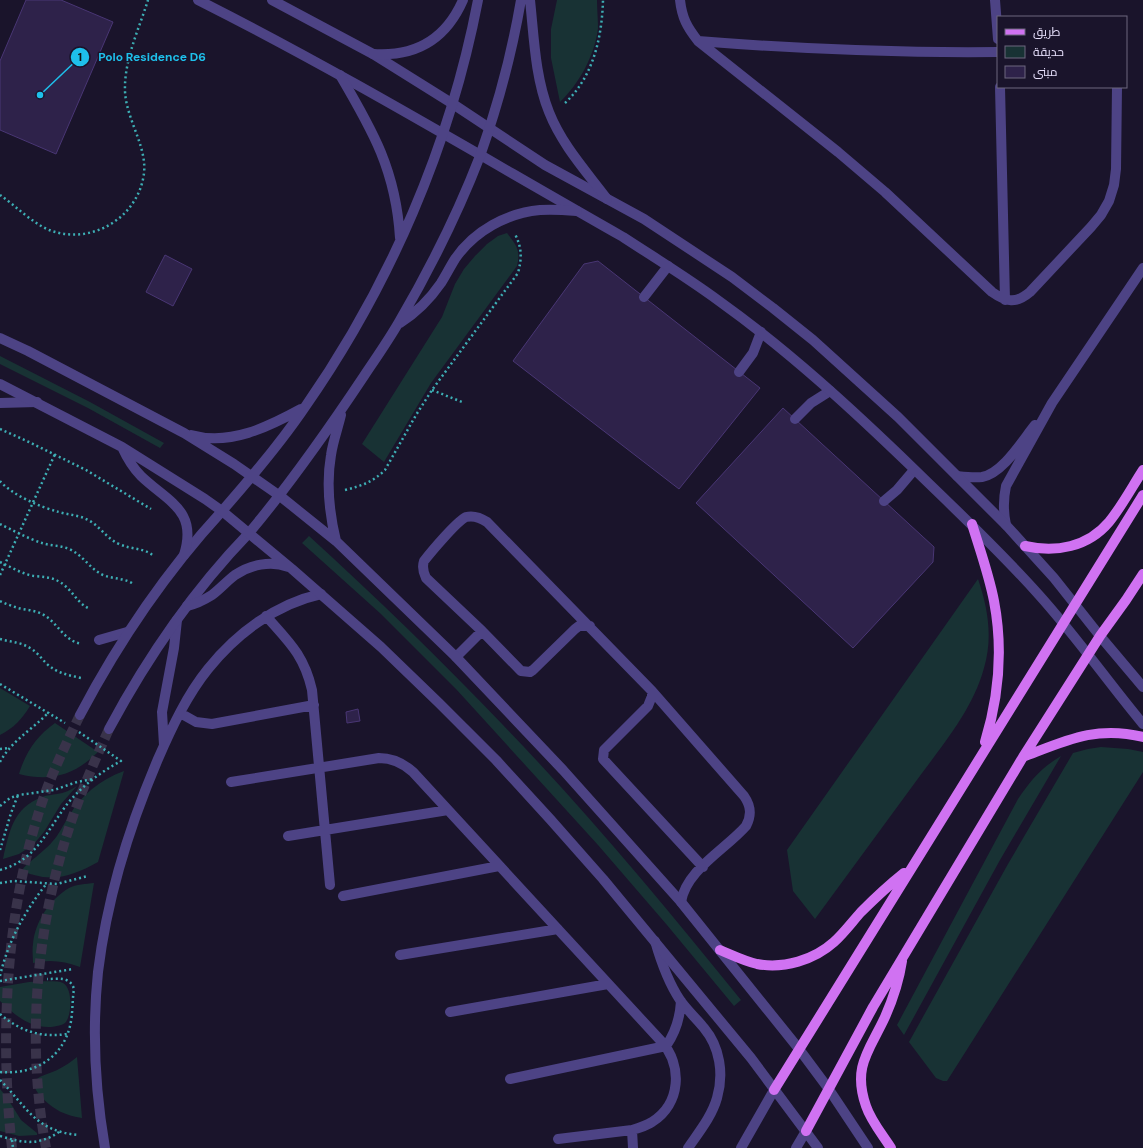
<svg xmlns="http://www.w3.org/2000/svg" width="1143" height="1148" viewBox="0 0 1143 1148" font-family="'DM Sans',Cairo,sans-serif">
<style>
.green{fill:#183234}
.building{fill:#2e224a;stroke:#493674}
.lines{fill:none;stroke-linecap:round;stroke-linejoin:round}
.minor-tunnel{stroke:#39334a;stroke-width:10;stroke-dasharray:10 5;stroke-linecap:butt}
.path{stroke:#3daeb4;stroke-width:2.5;stroke-dasharray:2 3;stroke-linecap:butt}
.service{stroke:#4d4385;stroke-width:10}
.minor{stroke:#4d4385;stroke-width:10}
.tertiary{stroke:#4d4385;stroke-width:10}
.primary{stroke:#d072f2;stroke-width:10}
.leader{fill:none;stroke:#1ec0eb;stroke-width:1.5}
.callout-dot{fill:#1ec0eb;stroke:#1a142b;stroke-width:1.5}
.mark-label{font-size:12px;text-anchor:middle;font-weight:bold;fill:#111}
.callout-label{font-size:12px;text-anchor:middle;font-weight:bold;fill:#1ec0eb;stroke:#1a142b;stroke-width:3;stroke-linejoin:round;paint-order:stroke}
</style>
<rect width="100%" height="100%" fill="#1a142b"/>
<path class="green" d="M557 0H597C597 9 598 19 598 28 595 55 579 84 560 102L551 58V29Z
M507 233C516 245 521 250 517 266L431 383 384 462 362 444 442 317 455 284 464 269 475 256 487 244 498 236Z
M0 356 90 402 164 443 160 448 88 408 0 364Z
M309 536C376 597 441 660 503 725 587 812 665 906 741 1000L734 1006 667 925 598 845 456 689 381 614 302 543Z
M978 579C988 608 993 638 984 668 972 712 940 748 914 784 881 829 848 874 815 919L793 891 787 850Z
M0 688 30 706C22 719 14 728 0 735Z
M55 723 98 752C75 775 51 782 19 774 26 751 37 736 55 723Z
M1101 747 1128 749 1143 752V772L947 1081H943L936 1078 909 1042 1008 864 1073 753 1088 749Z
M1061 756 1000 860 904 1035 897 1025 1018 799C1031 780 1041 768 1061 756Z
M124 771 98 862C78 873 58 882 34 875 30 874 26 873 23 869 25 865 47 849 52 842 59 835 63 825 69 816 82 794 100 780 124 771Z
M77 786 61 804 44 832 33 845 19 854 3 859C9 832 13 808 42 797 47 795 52 795 57 794 64 793 71 790 77 786Z
M94 883 80 967C64 961 50 959 33 963 33 957 32 950 33 944 35 922 49 900 69 888 76 884 86 884 94 883Z
M29 982C38 982 56 980 63 983 73 988 72 1016 65 1023 61 1026 56 1026 51 1027 29 1028 15 1015 0 1001V987Z
M77 1057 82 1118C74 1117 68 1115 61 1112 53 1108 28 1090 36 1080 40 1075 52 1073 59 1069 65 1066 71 1062 77 1057Z
M0 1089 6 1096 21 1120 37 1133V1135L19 1136 0 1131Z"/>
<path class="building" d="M26 0H61L113 22 56 154 0 130V61Z
M165 255 192 269 173 306 146 292Z
M598 261 760 388 679 489 513 361 584 264Z
M783 408 934 547 933 562 853 648 696 503Z
M358 709 360 721 347 723 346 712Z"/>
<g class="lines">
<path class="minor-tunnel" d="M12 1148C0 1040 5 920 38 815 48 781 64 748 80 715
M46 1148C26 1042 36 927 70 825 81 792 95 760 109 729"/>
<path class="path" d="M565 103C593 77 602 38 603 0
M0 195C16 206 34 225 52 231 94 245 139 216 144 173 147 146 126 119 125 91 124 60 139 29 148 0
M432 390 462 402
M0 429 29 442 86 470 151 509
M0 481C12 495 40 507 59 512 69 515 79 515 88 520 100 526 107 539 119 544 132 550 142 547 154 556
M345 490C361 486 373 482 385 470L416 415 432 390 518 273C522 258 522 248 515 234
M0 524C12 530 29 539 42 543 51 546 60 545 69 549 83 555 90 569 103 575 113 579 123 578 132 583
M0 562C11 567 22 574 34 576 43 577 51 577 58 581 72 588 76 603 90 609
M0 575 55 454
M0 601C6 604 12 606 18 608 26 610 34 610 42 614 58 622 63 641 82 644
M0 639C10 642 21 642 30 648 37 652 41 658 46 663 56 673 68 675 81 678
M0 684 65 723
M0 749 9 748
M0 762C12 740 32 730 49 712
M0 806 10 798 19 795 54 790 77 782 93 779
M0 850 11 813 18 795
M0 870C37 860 47 830 68 803 83 785 101 772 121 761L79 732
M0 883 14 881 57 884 88 876
M0 976C8 941 25 911 47 883
M0 981 73 969
M0 1014C20 1031 41 1038 67 1034
M0 1072C33 1075 62 1059 70 1026 73 1014 72 1001 74 989 70 976 58 979 47 979
M0 1080C27 1107 35 1131 78 1135
M0 1136C23 1143 38 1146 59 1132
M12 1140 13 1148"/>
<path class="service" d="M680 0C682 18 687 27 698 41L838 152 885 192 992 292C1006 302 1016 304 1030 292L1091 227 1101 215 1109 201 1114 185 1116 169 1117 87
M995 0 998 39
M698 41C798 49 897 53 998 52
M1000 87 1005 300
M644 297 668 266
M739 372 753 353 761 332
M0 403 37 402
M795 419 811 403 830 391
M957 476C966 477 974 478 982 477 1003 473 1022 441 1035 425
M884 501 897 490 914 470
M1006 525C1003 511 1003 500 1006 486L1052 403 1143 268
M266 616C289 642 304 655 312 690L330 885
M590 626H579L575 629 533 670 530 672 521 671 482 631 426 578C423 572 422 567 424 561 431 552 457 521 466 517 474 515 481 518 487 522L652 691 744 796C751 806 752 815 746 826 726 849 686 870 681 902
M99 640 127 632
M456 657 482 631
M652 691V696L648 706 604 750 603 759 703 867
M180 713 196 722 212 724 314 705
M164 745 162 712 174 648 177 620
M231 782 379 758C393 758 403 763 413 772L661 1041C683 1065 681 1104 652 1122 646 1126 639 1128 632 1130L558 1139
M288 836 448 810
M343 896 499 866
M655 941C661 962 668 982 680 1000 687 1010 696 1018 704 1028 720 1047 724 1074 717 1098 712 1116 699 1132 688 1148
M400 955 558 929
M450 1012 608 984
M510 1079 666 1046C676 1032 680 1018 681 1001
M632 1130 633 1148
M105 1148C95 1090 92 1030 98 972 107 898 129 827 158 759 172 727 187 695 208 669 237 633 276 604 321 594
M741 1148 774 1090
M796 1148 806 1131"/>
<path class="minor" d="M198 0C343 73 482 157 623 237 655 258 688 278 719 301 789 351 853 410 915 470 957 511 1000 551 1039 595 1076 636 1108 682 1143 724
M272 0 373 54 453 104 545 165 644 219 732 277 773 308 813 340 898 417 1006 525 1054 578 1100 636 1143 687
M80 715C119 641 165 573 222 511
M109 729C147 658 193 591 249 533"/>
<path class="tertiary" d="M530 0C534 37 535 77 549 112 562 145 586 171 607 199
M373 54C416 57 446 39 463 0
M340 75C373 131 396 171 400 238
M400 323C416 313 430 299 441 283 446 275 450 267 455 259 474 231 507 213 540 210 552 209 565 210 577 211
M0 338 28 351 184 433 234 464 280 496 336 541 456 657 563 770 681 902 799 1049 828 1088 868 1148
M0 384 122 447 205 499 222 511 292 569 381 647 439 703 496 760 550 819 603 879 751 1058 818 1148
M191 435C230 446 268 427 301 409
M122 447C127 458 133 468 141 476 168 502 198 510 184 555
M222 511C251 478 280 444 305 407 390 285 450 146 478 0
M249 533C291 483 328 430 364 376 376 358 388 341 399 322 430 269 458 213 480 156 498 105 512 53 521 0
M336 541C329 512 326 484 331 455 333 441 338 428 341 415
M187 606C196 604 204 600 212 595 220 589 227 581 235 575 250 565 271 560 288 567"/>
<path class="primary" d="M972 524C980 550 989 575 994 601 1003 648 999 696 985 742
M1025 546C1056 553 1088 547 1109 522 1122 506 1132 487 1143 470
M1023 757C1065 741 1096 725 1143 737
M720 950C732 955 744 961 757 964 784 969 814 960 834 942 844 933 852 922 861 912 875 898 889 885 904 873
M774 1090 1143 495
M806 1131 873 1007 1023 757 1100 636 1126 600 1143 574
M891 1148C882 1134 871 1121 866 1106 852 1066 870 1050 885 1017 893 999 899 981 902 961"/>
</g>
<path class="leader" d="M40 95L80 57"/>
<g class="callout-dot">
<circle cx="40" cy="95" r="4"/>
<circle cx="80" cy="57" r="10"/>
</g>
<g class="mark-label">
<text x="80" y="61">1</text>
</g>
<g class="callout-label">
<text x="152" y="61">Polo Residence D6</text>
</g>
<rect x="997" y="16" width="130" height="72" fill="#1a142b" stroke="#6c667f"/>
<rect x="1005" y="29" width="20" height="6" fill="#d072f2" stroke="#6c667f"/>
<text x="1033" y="36" font-size="12" fill="#e7e0fc">طريق</text>
<rect x="1005" y="46" width="20" height="12" fill="#183234" stroke="#6c667f"/>
<text x="1033" y="56" font-size="12" fill="#e7e0fc">حديقة</text>
<rect x="1005" y="66" width="20" height="12" fill="#2e224a" stroke="#6c667f"/>
<text x="1033" y="76" font-size="12" fill="#e7e0fc">مبنى</text>
</svg>
